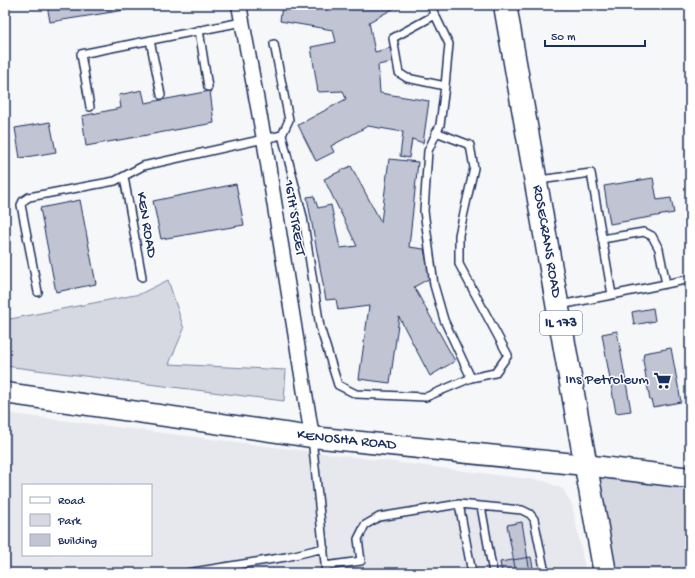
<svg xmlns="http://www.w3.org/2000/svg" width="695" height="578" viewBox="0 0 695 578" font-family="'Gochi Hand',sans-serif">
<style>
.built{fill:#e6e8ee;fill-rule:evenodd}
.green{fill:#d6d9e2;stroke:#7884a0}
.building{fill:#c0c4d3;stroke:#1b2f5e}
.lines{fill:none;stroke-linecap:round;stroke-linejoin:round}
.lane-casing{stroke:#1b2f5e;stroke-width:10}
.street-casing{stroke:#1b2f5e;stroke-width:17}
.secondary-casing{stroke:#1b2f5e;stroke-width:23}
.primary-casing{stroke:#1b2f5e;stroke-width:25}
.lane{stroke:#fff;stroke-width:7}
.street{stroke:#fff;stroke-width:14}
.secondary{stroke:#fff;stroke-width:20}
.primary{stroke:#fff;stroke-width:22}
.labels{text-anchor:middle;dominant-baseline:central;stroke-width:3;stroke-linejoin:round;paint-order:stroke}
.shield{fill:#fff;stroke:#5f6d8e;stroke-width:1}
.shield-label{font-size:14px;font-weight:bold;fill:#1b2f5e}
.street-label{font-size:15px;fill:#1b2f5e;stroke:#fff}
.poi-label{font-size:15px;fill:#1b2f5e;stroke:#fff;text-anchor:end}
</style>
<rect width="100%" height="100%" fill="#f6f7f9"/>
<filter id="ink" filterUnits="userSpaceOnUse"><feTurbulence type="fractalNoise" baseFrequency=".025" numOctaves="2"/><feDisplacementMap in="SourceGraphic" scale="8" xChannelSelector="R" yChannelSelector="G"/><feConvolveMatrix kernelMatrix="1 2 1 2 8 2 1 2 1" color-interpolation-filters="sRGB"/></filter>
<g filter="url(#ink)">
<path class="built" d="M5 413 544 481 563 489 572 505 586 573H5ZM23 485H151V555H23Z"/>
<path class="green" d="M168 280 184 329 169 364 286 370 284 401 5 366V320L140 294Z
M585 465 690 478V573H604Z"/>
<path class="building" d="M47 5H137L138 8 50 22Z
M282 5H400L369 22 375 52 394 47 397 61 378 65 380 93 429 101 423 143 412 139 409 158 400 156 403 132 368 126 331 146 334 152 316 161 298 125 346 99 343 91 318 92 311 47 336 42 333 30 280 21Z
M564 5H583V6L564 8Z
M142 90 145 103 210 91 214 123 86 146 82 116 121 108 119 95Z
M50 122 56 152 20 158 15 128Z
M389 159 418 162 409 247 424 249 430 278 414 287 455 361 430 376 399 317 390 383 359 379 369 306 338 310 336 299 326 300 307 197 314 196 318 208 331 205 340 248 357 246 324 179 351 166 381 222Z
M653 178 657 200 671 198 674 213 610 224 604 186Z
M236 184 244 225 161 239 153 201Z
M80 200 96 284 56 292 40 208Z
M653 308 655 321 634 325 632 312Z
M617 331 631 411 616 413 602 334Z
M671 348 681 402 653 407 651 400 650 401 643 360 644 353Z
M522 522 530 573H516L507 525Z
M531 557 534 573H502L500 562Z"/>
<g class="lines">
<defs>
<path id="lane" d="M435 15 449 44 445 86
M199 30 208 87
M150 40 161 95
M90 107 81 54 242 22
M436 132 470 145 474 168 459 235V264L508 355 495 373 471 378
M282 135 303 217 320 327 338 385 356 394 426 397 471 378 444 320 434 285 424 211 428 151 440 125 445 86 407 78 399 73 393 38 435 15 430 5
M124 177 142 277
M539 180 591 173 612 295 560 305
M602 239 644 232 652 236 659 249 666 284
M38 292 21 205 23 201 29 197 115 181 143 166 282 135 289 120 274 44
M612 295 690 279
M312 438 326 573
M459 504 472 573
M481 506 493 573
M325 566 361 561 358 539 365 525 379 517 459 504 522 510 530 514 534 519 545 573
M187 573 286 557 324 548"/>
<path id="street" d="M239 5 264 139 312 437"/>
<g id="secondary">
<path id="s1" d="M5 393 312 437 585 465 690 478"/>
</g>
<g id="primary">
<path id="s2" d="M505 5C539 194 570 384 605 573"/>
</g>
</defs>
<use href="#lane" class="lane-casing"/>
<use href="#street" class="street-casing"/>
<use href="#secondary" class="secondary-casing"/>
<use href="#primary" class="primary-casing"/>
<use href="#lane" class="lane"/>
<use href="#street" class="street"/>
<use href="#secondary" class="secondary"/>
<use href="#primary" class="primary"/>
</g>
</g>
<defs>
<symbol id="supermarket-bare" viewBox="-9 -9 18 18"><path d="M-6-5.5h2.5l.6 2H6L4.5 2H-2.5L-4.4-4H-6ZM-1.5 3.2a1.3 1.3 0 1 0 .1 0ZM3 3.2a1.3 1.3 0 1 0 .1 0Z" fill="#1b2f5e" stroke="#fff" stroke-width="2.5" paint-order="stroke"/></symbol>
</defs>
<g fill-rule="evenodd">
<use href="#supermarket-bare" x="650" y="368" width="25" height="25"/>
</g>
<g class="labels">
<rect class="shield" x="540" y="311" width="42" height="24" rx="3"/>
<g class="shield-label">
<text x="561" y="323">IL 173</text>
</g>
<g class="street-label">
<text transform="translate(294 218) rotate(81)">16TH STREET</text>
<text transform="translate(146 225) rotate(80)">KEN ROAD</text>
<text stroke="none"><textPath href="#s2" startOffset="240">ROSECRANS ROAD</textPath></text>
<text stroke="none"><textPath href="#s1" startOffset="345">KENOSHA ROAD</textPath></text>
</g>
<g class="poi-label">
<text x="649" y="380">Ins Petroleum</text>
</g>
</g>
<rect width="695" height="578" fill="none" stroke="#fff" stroke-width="20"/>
<rect x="10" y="10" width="675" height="558" fill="none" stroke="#1b2f5e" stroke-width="1.5" filter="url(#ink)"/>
<rect x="22" y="484" width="130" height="72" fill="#ffffff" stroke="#a4acbf"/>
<rect x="30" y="497" width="20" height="6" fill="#ffffff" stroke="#a4acbf"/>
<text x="58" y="504" font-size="12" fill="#1b2f5e">Road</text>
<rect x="30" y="514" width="20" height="12" fill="#d6d9e2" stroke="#a4acbf"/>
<text x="58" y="524" font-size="12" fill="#1b2f5e">Park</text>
<rect x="30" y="534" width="20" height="12" fill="#c0c4d3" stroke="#a4acbf"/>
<text x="58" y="544" font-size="12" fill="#1b2f5e">Building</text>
<path d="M545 40v6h100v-6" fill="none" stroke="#1b2f5e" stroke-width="2"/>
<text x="551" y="40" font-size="12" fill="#1b2f5e" stroke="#ffffff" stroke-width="3" paint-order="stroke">50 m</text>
</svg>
